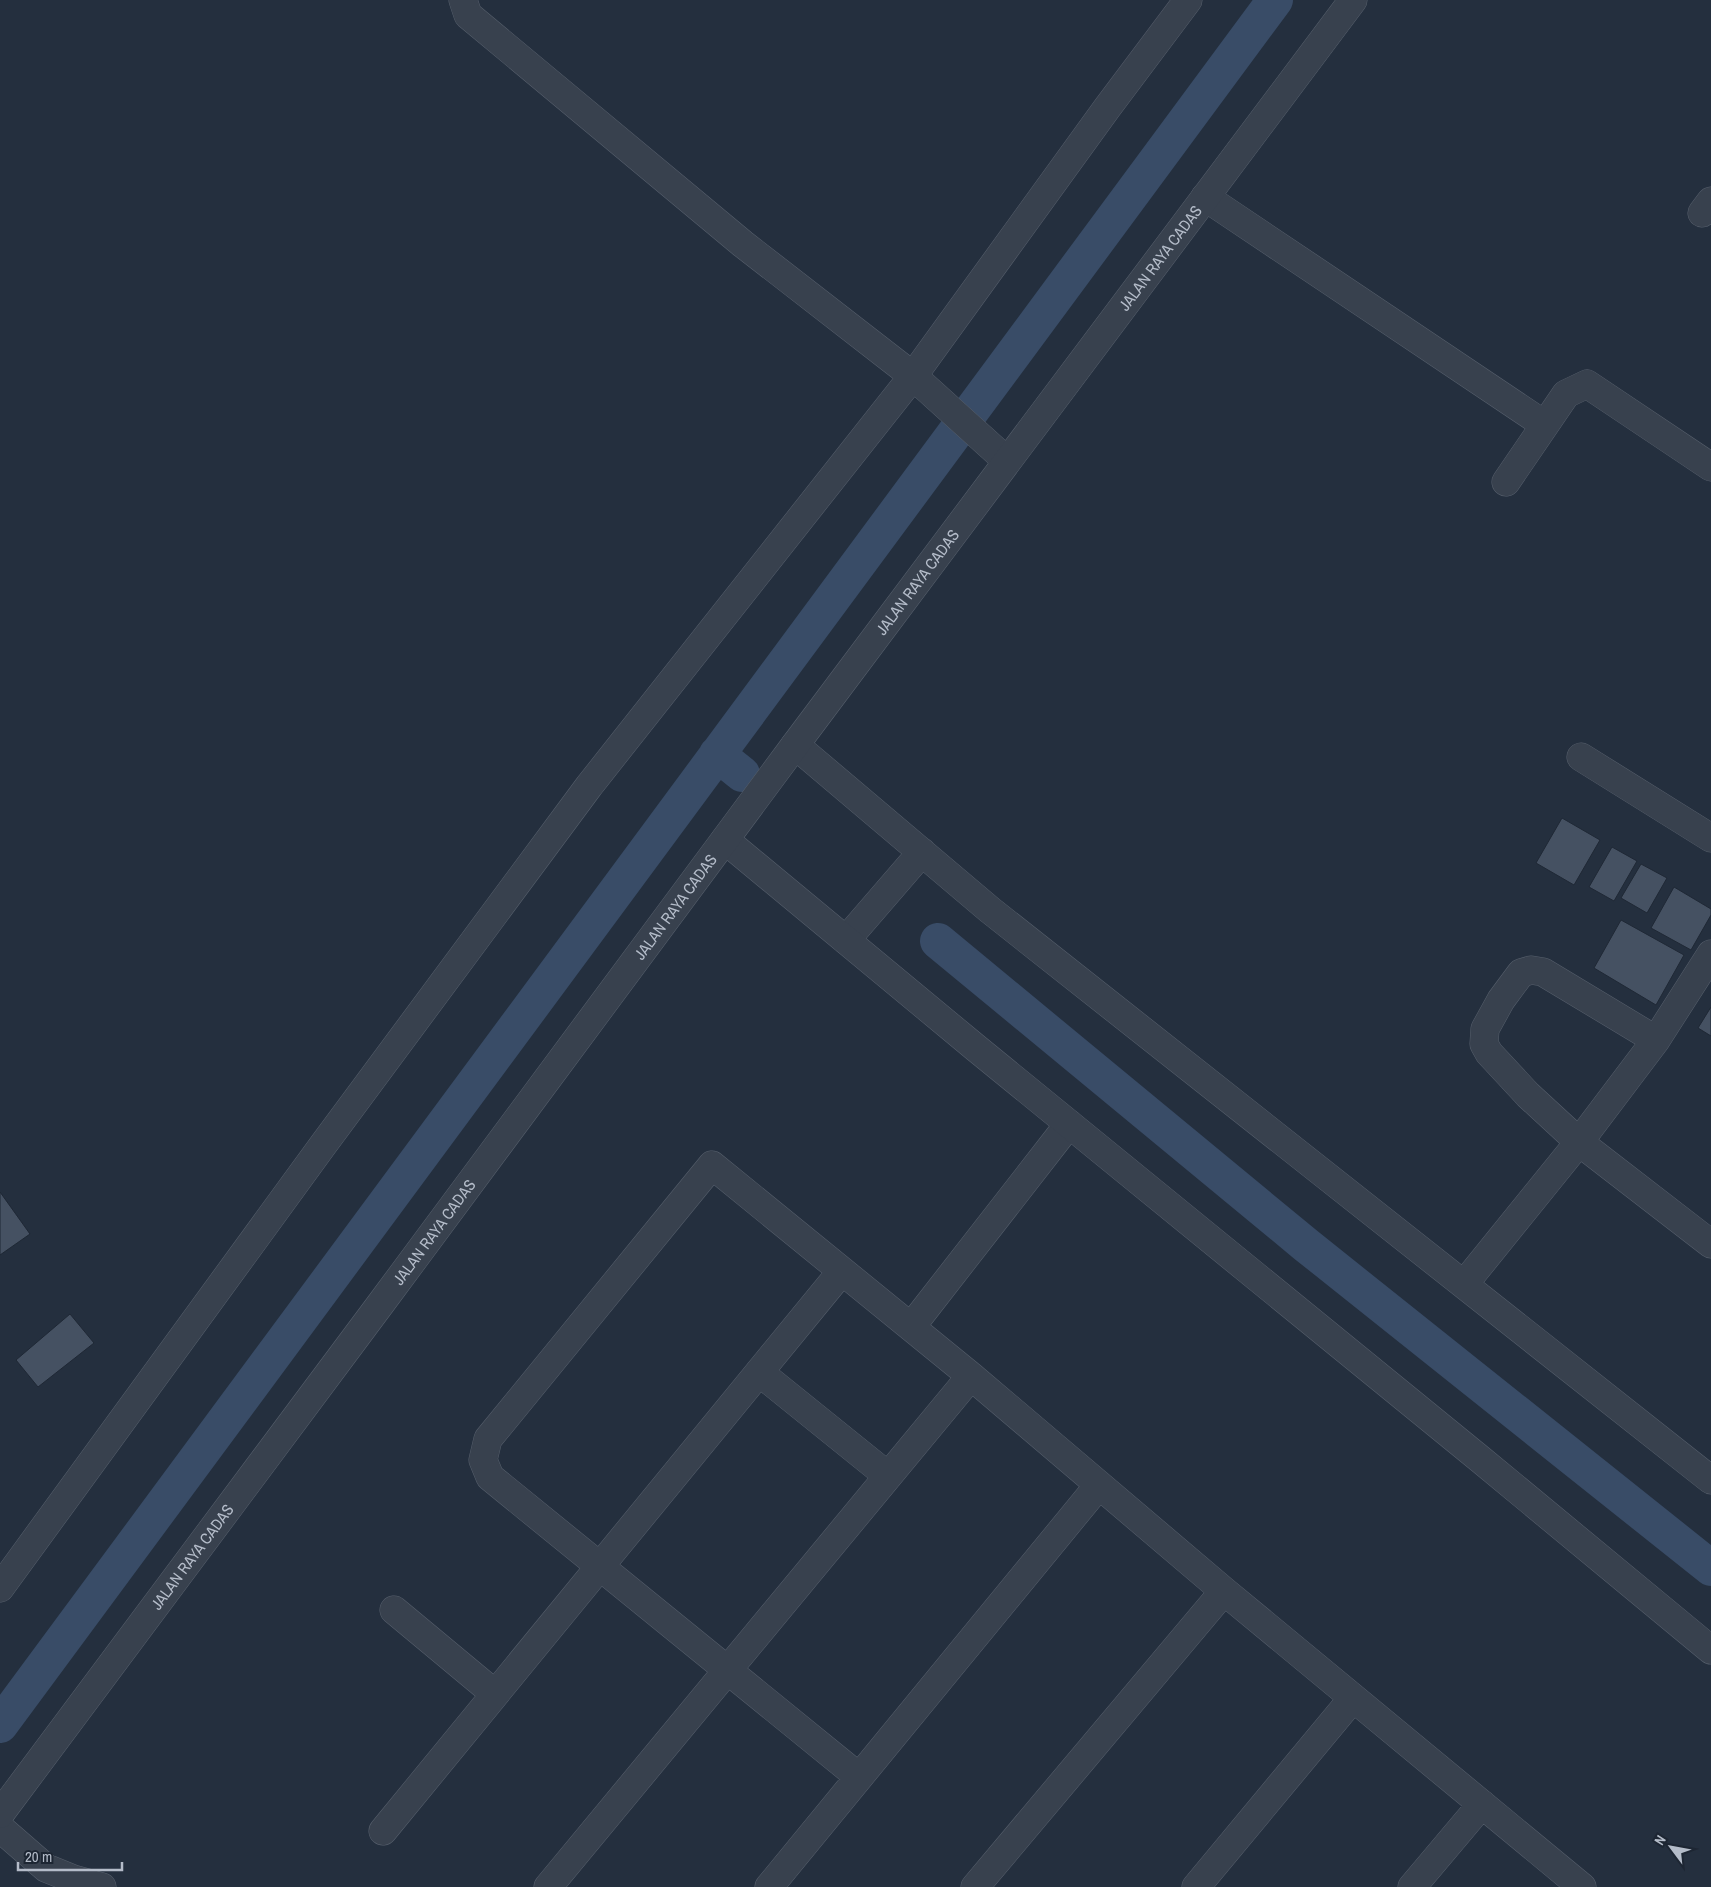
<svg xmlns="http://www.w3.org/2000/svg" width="1711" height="1887" viewBox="0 0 1711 1887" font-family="'Archivo Narrow',sans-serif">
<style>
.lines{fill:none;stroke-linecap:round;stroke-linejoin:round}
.canal{stroke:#394c67;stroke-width:36}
.building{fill:#455162;stroke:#1f2835}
.minor-casing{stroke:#565f6c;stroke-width:29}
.tertiary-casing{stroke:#565f6c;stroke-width:29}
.minor{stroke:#38414e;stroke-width:28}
.tertiary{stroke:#38414e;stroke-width:28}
.labels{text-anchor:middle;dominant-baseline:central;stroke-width:4;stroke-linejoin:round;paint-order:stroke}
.street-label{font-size:16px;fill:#b4bcc9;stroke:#1d2633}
</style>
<rect width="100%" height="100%" fill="#242f3e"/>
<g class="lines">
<path class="canal" d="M717 754 742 774
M938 941 1306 1245 1711 1568
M0 1725 1275 0"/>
</g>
<path class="building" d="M1562 818 1600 840 1574 885 1536 863Z
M1612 847 1637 861 1614 901 1589 887Z
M1641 864 1667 878 1647 913 1621 898Z
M1674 887 1711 909V915L1691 950 1651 928Z
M1621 920 1684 955 1656 1005 1594 968Z
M1711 1007V1036L1698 1028Z
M0 1192 30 1234 0 1255Z
M70 1314 94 1343 38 1387 16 1360Z"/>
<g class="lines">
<defs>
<path id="minor" d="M463 0 468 15 743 244 913 376 1007 461
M1205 197 1545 425
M1702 213 1711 201
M1506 482 1566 394 1587 384 1711 467
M795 745 990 910 1711 1480
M1581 757 1711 838
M846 940 922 852
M1656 1040 1543 972 1531 970 1521 973 1501 1000 1485 1029 1484 1044 1489 1053 1528 1095 1579 1142 1711 1244
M1465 1283 1579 1142 1656 1040 1711 954
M911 1327 1069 1124
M759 1372 888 1476
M0 1588 323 1145 589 786 913 376 1107 108 1188 0
M394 1610 495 1694
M859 1777 490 1477 483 1460 488 1439 712 1165 971 1376 1224 1591 1582 1887
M0 1828 46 1868 73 1879 102 1887
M383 1831 842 1271
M548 1887 971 1376
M769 1887 1099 1485
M975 1887 1224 1591
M1196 1887 1353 1698
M1412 1887 1482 1804"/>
<g id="tertiary">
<path d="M725 840 976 1048 1480 1459 1711 1650"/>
<path id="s1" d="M0 1814 379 1306 795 745 1353 0"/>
</g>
</defs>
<use href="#minor" class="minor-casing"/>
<use href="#tertiary" class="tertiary-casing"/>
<use href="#minor" class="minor"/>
<use href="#tertiary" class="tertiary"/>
</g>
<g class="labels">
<g class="street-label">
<text stroke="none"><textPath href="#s1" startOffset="1941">JALAN RAYA CADAS</textPath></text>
<text stroke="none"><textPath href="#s1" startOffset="1536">JALAN RAYA CADAS</textPath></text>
<text stroke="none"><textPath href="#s1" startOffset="1131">JALAN RAYA CADAS</textPath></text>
<text stroke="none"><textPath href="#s1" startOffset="726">JALAN RAYA CADAS</textPath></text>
<text stroke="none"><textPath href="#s1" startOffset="321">JALAN RAYA CADAS</textPath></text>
</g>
</g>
<g transform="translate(1671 1847) rotate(302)" stroke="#1d2633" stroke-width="4" paint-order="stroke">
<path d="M0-4L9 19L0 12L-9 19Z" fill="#b4bcc9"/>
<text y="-8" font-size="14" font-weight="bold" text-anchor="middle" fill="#b4bcc9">N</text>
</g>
<path d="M18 1862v8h104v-8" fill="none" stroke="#b4bcc9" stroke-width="2.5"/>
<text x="25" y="1862" font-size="15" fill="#b4bcc9" stroke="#1d2633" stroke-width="4" paint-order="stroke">20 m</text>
</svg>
